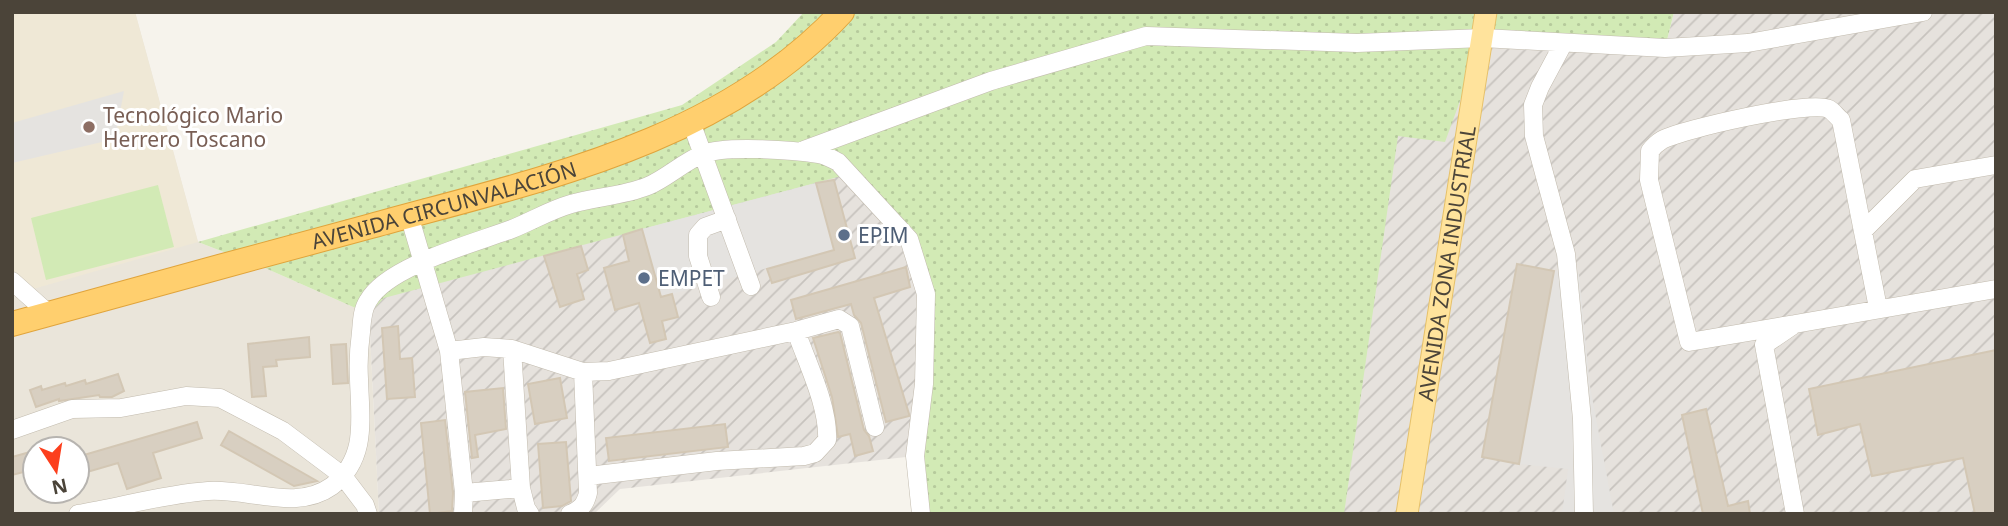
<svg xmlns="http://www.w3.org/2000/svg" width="2008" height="526" viewBox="0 0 2008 526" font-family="'Noto Sans',sans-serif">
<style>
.residential{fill:#eae5da;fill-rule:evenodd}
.industrial{fill:url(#industrial-furrows)}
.education{fill:#efe8d6}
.grass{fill:url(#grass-dots)}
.garden{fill:#d2eab5}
.parking{fill:#e5e3e0}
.building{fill:#d8cfc1;stroke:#d3c7b4;stroke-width:2}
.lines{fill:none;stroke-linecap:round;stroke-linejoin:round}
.minor-casing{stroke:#c2bbae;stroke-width:19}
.major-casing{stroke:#e6c16a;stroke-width:23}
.highway-casing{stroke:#e0a43c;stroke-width:26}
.minor{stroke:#fff;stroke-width:18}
.major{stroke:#ffe39c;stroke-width:21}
.highway{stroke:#ffcf6e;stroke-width:24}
.education-dot{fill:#8d6e63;stroke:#fff;stroke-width:2.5}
.service-dot{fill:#5c6f8a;stroke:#fff;stroke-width:2.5}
.labels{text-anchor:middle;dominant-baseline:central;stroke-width:6;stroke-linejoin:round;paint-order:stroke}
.education-label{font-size:21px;fill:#785e54;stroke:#fff;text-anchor:start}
.street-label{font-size:21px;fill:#4b4439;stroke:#fff}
.service-label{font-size:21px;fill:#4e5e75;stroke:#fff;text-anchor:start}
</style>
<defs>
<pattern id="industrial-furrows" width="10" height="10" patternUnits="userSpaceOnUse" patternTransform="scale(1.75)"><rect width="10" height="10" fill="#e6e2dd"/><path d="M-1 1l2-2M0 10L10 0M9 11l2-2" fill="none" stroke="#c7c3be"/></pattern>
<pattern id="grass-dots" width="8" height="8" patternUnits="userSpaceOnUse" patternTransform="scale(1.75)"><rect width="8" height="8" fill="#d2eab5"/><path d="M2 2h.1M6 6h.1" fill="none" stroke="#b6ca9c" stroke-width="1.8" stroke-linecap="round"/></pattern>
</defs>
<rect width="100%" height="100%" fill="#f6f3ec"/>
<path class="residential" d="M12 12H135L198 242 265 268 369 314 379 514H12ZM35 449H77V491H35Z"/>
<path class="industrial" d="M1674 12H1996V514H921L915 456 620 489 594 514H379L369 314 373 293 1146 36 1665 48Z"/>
<path class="education" d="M12 12H135L198 242 12 295Z"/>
<path class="grass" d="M804 12H1674L1665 48 1483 38 1445 142 1398 136 1344 514H921L924 337 909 239 849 174 384 298 369 314 265 268 198 242 682 105 776 42Z"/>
<path class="garden" d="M158 185 174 247 46 280 31 218Z"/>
<path class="parking" d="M124 91 115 139 12 163V123Z
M816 183 834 250 661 297 642 229Z
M1554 271 1579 274 1590 386 1614 514H1562L1568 469 1519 464Z"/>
<path class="building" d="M834 180 855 258 772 283 767 269 834 250 816 183Z
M642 229 661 297 672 294 678 317 662 321 666 339 650 343 639 303 615 310 604 268 629 261 623 235Z
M581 246 588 270 577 274 584 299 560 307 544 256Z
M1517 264 1554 271 1519 464 1482 457Z
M906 267 910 287 874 298 909 414V416L886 422 861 323 854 315 851 304 796 319 791 300Z
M398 326 400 359 412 358 415 397 387 399 382 328Z
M838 332 840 333 864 430 869 436 873 451 855 456 850 434 838 437 832 397 813 338Z
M309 337 310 357 276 360 277 366 263 367 266 396 252 397 248 344Z
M346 344 348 383 333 384 331 345Z
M1996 350V514H1975L1963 458 1872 476 1860 424 1818 435 1809 389Z
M118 374 124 391 112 397H100L99 395 59 401V399L36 407 30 390 41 386 42 390 65 383 66 386 85 380 86 384Z
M560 378 567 418 535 424 528 384Z
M503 388 506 429 475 435 478 457 472 458 465 392Z
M1706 409 1728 506 1748 501 1750 514H1703L1682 415Z
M445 420 453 493 452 511 430 514 421 423Z
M197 422 202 438 153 453 161 478 127 489 118 463 77 475V457Z
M725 424 728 447 609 461 606 438Z
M229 431 317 481 294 486 221 445Z
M566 442 571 501 562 506 543 508 538 444Z
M30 452 35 469 12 475V457Z"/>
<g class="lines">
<defs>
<path id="minor" d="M1563 44 1540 87 1533 105 1534 136 1566 254 1582 419 1584 514
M691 122 751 286
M804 150 991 81 1146 36 1357 43 1483 38 1665 48 1748 43 1923 12
M409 215 449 351 464 493 521 488
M1863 231 1915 179 1996 165
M12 281 49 314
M711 297 698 256V235L705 227 727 219
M1795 324 1689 342 1649 180 1650 151C1653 147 1657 143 1662 140 1683 129 1810 100 1829 109 1833 111 1837 117 1841 120L1878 308
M512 349 521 488 526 508 530 514
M449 351 484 347 512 349 583 372 609 371 796 331 839 319 850 326 875 427
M12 430 72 409 121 408 186 396 220 398 283 431 343 476 365 505 368 514
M588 476 717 461 804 456 815 453 827 440C829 407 807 363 796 331
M78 514C121 507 164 494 208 491 249 488 296 512 332 486 368 458 360 419 359 379 358 363 359 347 361 332 362 321 362 310 368 301 387 266 475 243 512 229 532 221 550 210 571 204 596 197 623 196 648 186 667 178 683 162 703 154 725 145 794 150 819 154 826 155 832 159 838 162L909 239 926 294 924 384 915 456 921 514
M463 514 464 493
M570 514C581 509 585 505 588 493L583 372
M1795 514 1764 345 1795 324 1996 289"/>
<g id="major">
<path id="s1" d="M1407 514 1486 12"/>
</g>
<g id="highway">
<path id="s2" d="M12 324C132 291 251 258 371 226 537 180 720 144 842 12"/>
</g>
</defs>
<use href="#minor" class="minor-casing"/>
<use href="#major" class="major-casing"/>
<use href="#highway" class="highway-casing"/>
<use href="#minor" class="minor"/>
<use href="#major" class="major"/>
<use href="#highway" class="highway"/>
</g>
<circle class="education-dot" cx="89" cy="127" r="7"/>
<g class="service-dot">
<circle cx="844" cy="235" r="7"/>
<circle cx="644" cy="278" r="7"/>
</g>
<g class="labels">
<g class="education-label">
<text x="103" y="115">Tecnológico Mario<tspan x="103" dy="24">Herrero Toscano</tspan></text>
</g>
<g class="street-label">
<text stroke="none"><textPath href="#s2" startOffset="448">AVENIDA CIRCUNVALACIÓN</textPath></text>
<text stroke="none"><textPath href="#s1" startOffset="254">AVENIDA ZONA INDUSTRIAL</textPath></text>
</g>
<g class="service-label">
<text x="858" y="235">EPIM</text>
<text x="658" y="278">EMPET</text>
</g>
</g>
<rect width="2008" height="526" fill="none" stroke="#4b4439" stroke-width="28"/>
<g transform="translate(56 470) rotate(168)"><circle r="33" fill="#ffffff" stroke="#b7b4b0" stroke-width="2"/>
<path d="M0-5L12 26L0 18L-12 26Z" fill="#fc3f1d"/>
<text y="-10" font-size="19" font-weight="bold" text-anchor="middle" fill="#4b4439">N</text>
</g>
</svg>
